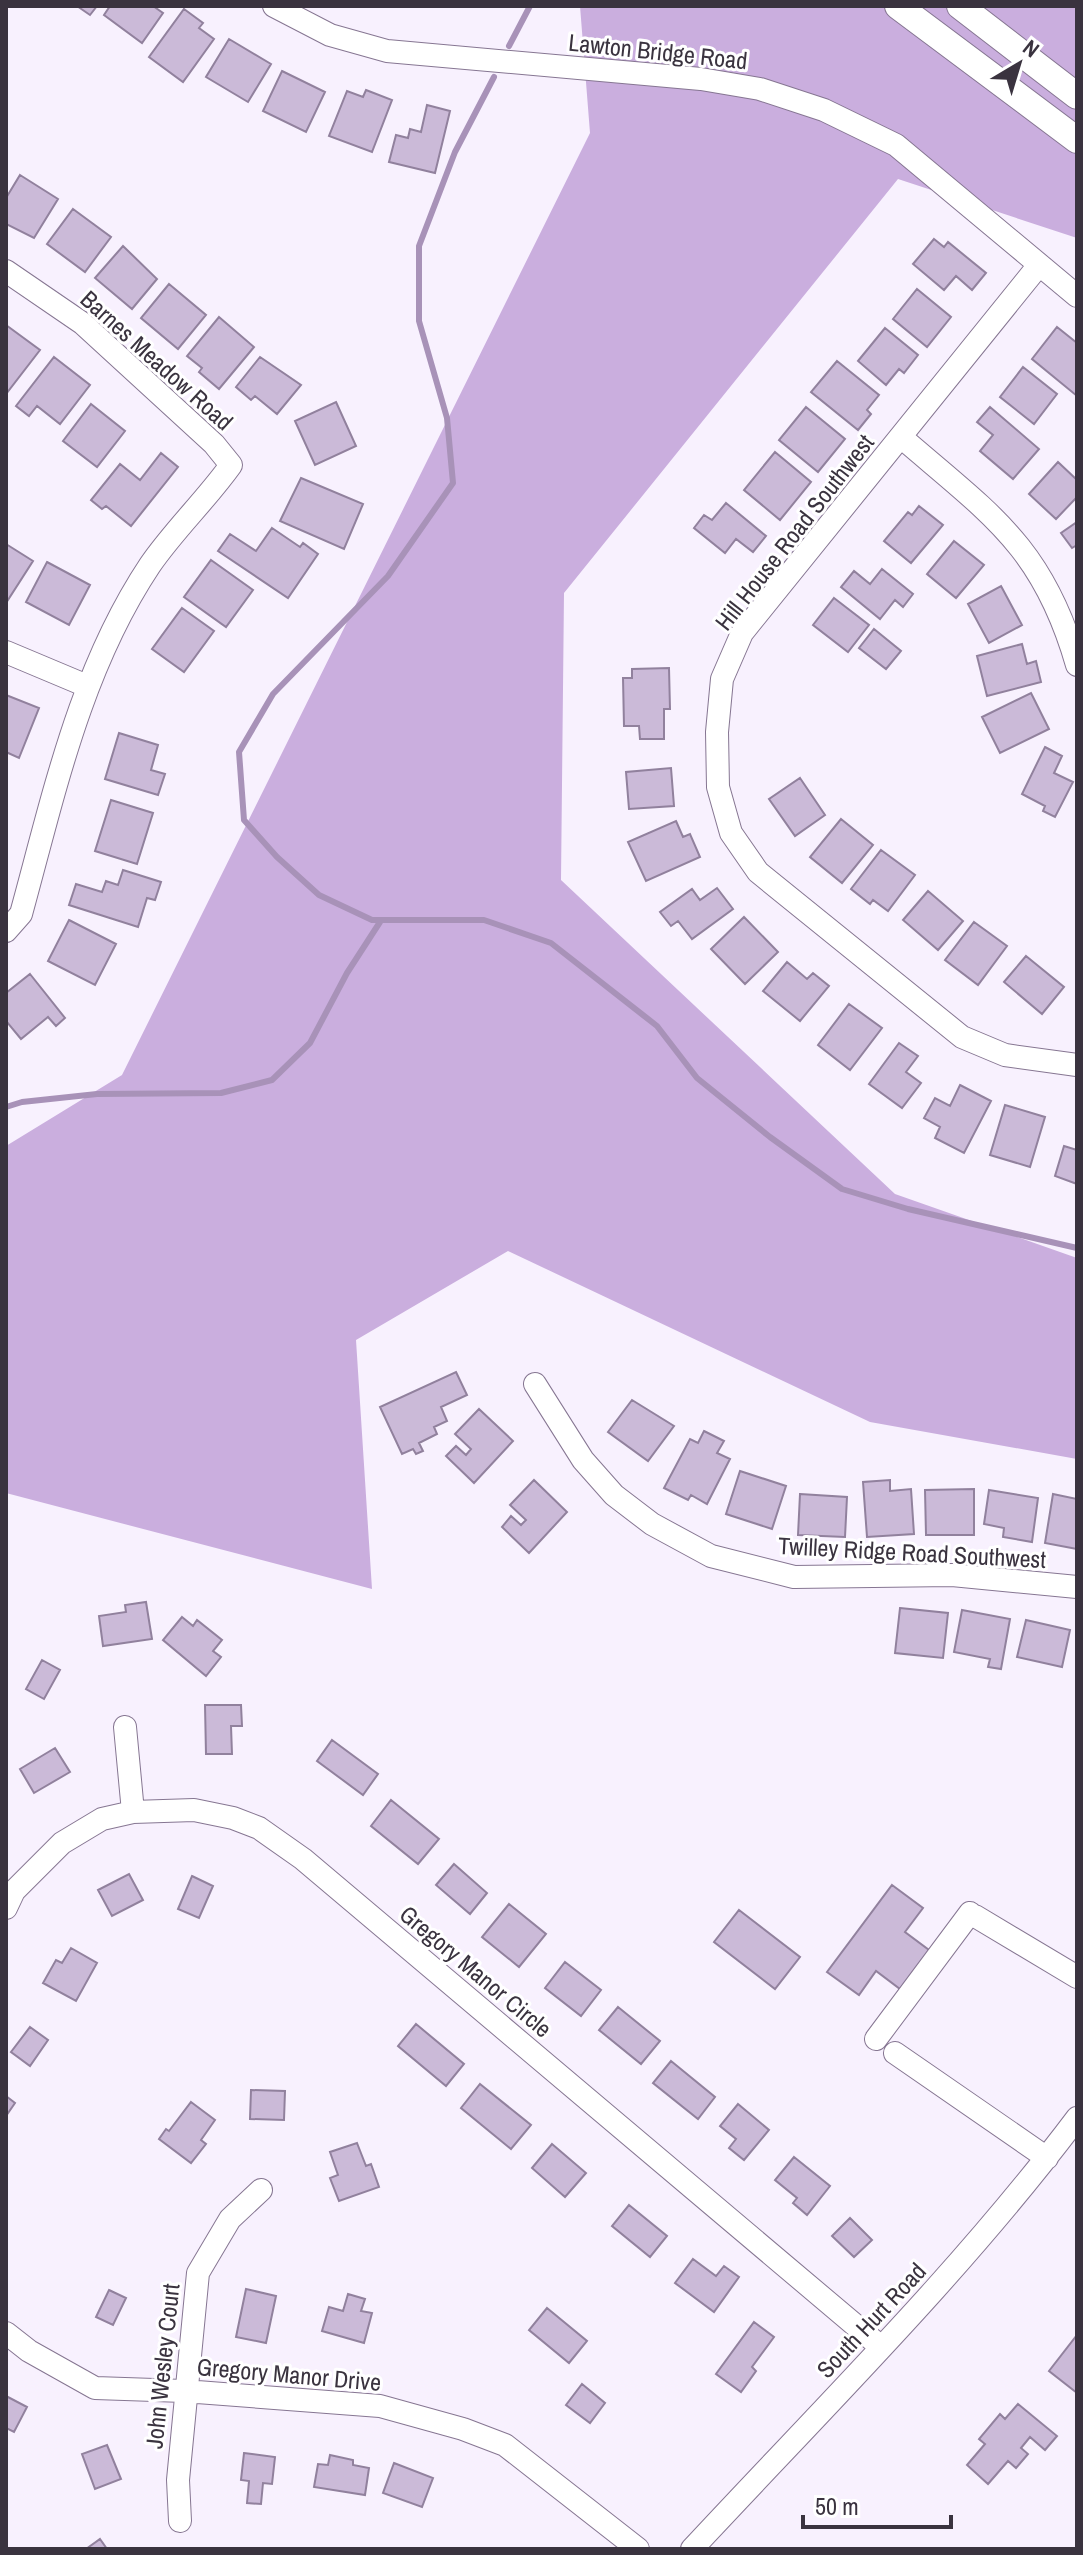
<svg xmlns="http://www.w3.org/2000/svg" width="1083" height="2555" viewBox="0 0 1083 2555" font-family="'Archivo Narrow',sans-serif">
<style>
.forest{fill:#caaede}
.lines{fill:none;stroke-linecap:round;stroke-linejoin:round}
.stream{stroke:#a892b8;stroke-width:6}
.building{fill:#cbbad8;stroke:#91819d;stroke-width:2}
.minor-casing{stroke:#867692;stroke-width:24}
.major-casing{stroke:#867692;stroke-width:28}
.minor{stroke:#fff;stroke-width:22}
.major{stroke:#fff;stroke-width:26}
.labels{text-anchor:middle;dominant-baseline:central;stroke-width:6;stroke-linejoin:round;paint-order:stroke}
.street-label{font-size:24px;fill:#3a333f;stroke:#fff}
</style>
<rect width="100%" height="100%" fill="#f8f1fe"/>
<path class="forest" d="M580 6H1077V238L898 179 564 593 561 880 895 1194 1077 1258V1459L870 1422 508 1251 356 1340 372 1589 6 1493V1146L122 1075 590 133Z"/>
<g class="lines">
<path class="stream" d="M509 46 530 6
M494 77 455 152 419 246V321L447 418 453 483 388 576 273 694 239 752 244 820 277 857 319 895 372 920H484L551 943 657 1026 697 1078 770 1137 842 1189 908 1209 1077 1248
M6 1107 22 1102 97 1094 221 1093 272 1080 310 1043 347 973 380 922"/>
</g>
<path class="building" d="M77 6H97L90 15Z
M110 6H153L163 13 142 43 104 15Z
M184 9 203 23 199 28 214 39 183 82 149 57Z
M229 39 271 64 248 102 206 77Z
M282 71 325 92 306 132 263 111Z
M366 90 392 100 372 152 329 136 347 91 363 97Z
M427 105 450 111 435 173 389 162 396 135 408 138 410 129 421 132Z
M20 175 58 199 34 238 6 224V198Z
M73 209 111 237 85 272 47 244Z
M934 239 944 247 948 242 986 273 972 290 956 276 944 290 913 264Z
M123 246 157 279 132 309 95 278Z
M169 284 206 315 178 349 141 318Z
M917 289 951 317 927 347 893 319Z
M219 317 254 347 219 389 199 372 202 368 187 356Z
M6 325 40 350 6 394Z
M1057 327 1077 343V396L1032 359Z
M885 328 918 355 904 373 899 369 886 385 858 361Z
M54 357 90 385 60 424 37 406 29 416 16 406Z
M260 357 301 385 277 414 255 396 251 400 236 387Z
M837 361 879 395 867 410 871 414 858 430 811 392Z
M1023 367 1057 394 1034 424 1000 397Z
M336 402 356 446 315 465 295 421Z
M91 404 125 431 97 467 63 441Z
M806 407 845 439 818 472 779 440Z
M990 407 1039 449 1013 479 980 451 993 435 977 422Z
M775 452 811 482 780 520 744 490Z
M161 453 178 467 131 526 106 506 102 509 91 500 120 464 140 480Z
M1058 462 1077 480V497L1056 519 1029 494Z
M301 478 363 504 344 549 280 521Z
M726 503 766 536 753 552 736 539 725 553 694 528 704 515 712 520Z
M919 506 943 525 911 563 884 541 908 512 912 515Z
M1077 522V545L1072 548 1061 533Z
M272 528 300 547 303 543 318 554 288 598 218 551 230 534 256 551Z
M954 541 984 565 956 598 927 574Z
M6 544 33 561 6 603Z
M211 560 253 590 226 627 184 597Z
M47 562 90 585 69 625 26 602Z
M882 569 913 594 903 607 895 600 880 619 841 587 854 571 870 584Z
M1001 586 1022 625 989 643 968 604Z
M834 598 869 625 848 652 813 625Z
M182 608 214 631 184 672 152 649Z
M874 629 901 651 886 669 859 648Z
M1022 644 1027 664 1036 661 1041 682 987 696 977 656Z
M669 668 670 709H664V739H640L639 726H624L623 678H632V669Z
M1031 693 1049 729 1000 753 982 717Z
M6 695 39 708 19 758 6 752Z
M119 733 158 745 151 770 165 774 158 795 105 779Z
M1045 747 1062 756 1054 773 1073 782 1055 817 1043 811 1045 806 1022 794Z
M671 768 674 806 629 809 626 772Z
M800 778 825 815 795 836 769 799Z
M111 800 153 813 137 864 95 851Z
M841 819 873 845 842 883 810 857Z
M676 821 683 837 690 834 700 857 646 881 628 842Z
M881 850 915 875 888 911 873 900 870 904 851 889Z
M123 870 161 882 155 900 147 898 138 927 69 905 76 884 102 892 106 881 118 885Z
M717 888 733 909 692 939 678 921 671 926 660 912 692 889 700 900Z
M928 891 963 921 938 950 903 920Z
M744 917 778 952 745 984 711 949Z
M69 920 116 944 95 985 48 961Z
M974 922 1007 946 978 985 945 960Z
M1026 956 1064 987 1042 1014 1004 982Z
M787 962 807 979 813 973 829 986 800 1021 763 991Z
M30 974 65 1018 56 1026 48 1017 21 1039 6 1021V993Z
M849 1004 882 1028 850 1070 818 1045Z
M899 1043 918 1056 906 1072 921 1083 902 1108 869 1084Z
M960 1085 991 1101 964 1153 935 1138 940 1127 924 1118 935 1098 950 1106Z
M1005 1105 1045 1117 1030 1167 990 1155Z
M1064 1146 1077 1150V1184L1055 1176Z
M456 1372 467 1395 441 1407 447 1421 434 1427 437 1434 419 1443 423 1451 416 1454 413 1449 402 1454 380 1407Z
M632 1400 674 1426 648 1461 608 1432Z
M479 1409 513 1441 474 1483 446 1456 456 1446 466 1455 471 1449 455 1434Z
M704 1431 724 1441 717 1453 730 1459 707 1504 691 1495 688 1500 664 1488 690 1439 698 1443Z
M740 1471 786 1486 772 1529 726 1514Z
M534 1480 567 1512 529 1553 502 1527 511 1516 521 1525 526 1520 510 1505Z
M890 1480V1491L911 1489 914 1534 867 1537 863 1482Z
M974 1489V1535H926L925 1490Z
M989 1490 1038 1498 1032 1542 1003 1537 1004 1528 984 1524Z
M800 1494 847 1497 845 1537 798 1535Z
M1053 1494 1077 1499V1549L1045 1543Z
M146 1602 152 1639 103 1646 99 1616 126 1612 125 1605Z
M900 1608 948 1613 943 1658 895 1653Z
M962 1610 1010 1619 1001 1669 988 1667 990 1659 954 1652Z
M182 1617 193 1626 197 1620 222 1640 213 1651 221 1657 206 1676 163 1640Z
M1026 1620 1070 1630 1062 1667 1017 1657Z
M42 1660 60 1670 44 1699 26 1689Z
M205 1705H241L242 1726H231L232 1754H206Z
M332 1740 378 1774 363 1795 317 1761Z
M55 1748 70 1772 34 1793 20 1769Z
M391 1800 439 1839 418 1864 371 1826Z
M454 1864 487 1893 470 1914 436 1885Z
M129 1874 143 1900 112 1916 98 1890Z
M192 1876 213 1886 199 1918 178 1909Z
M892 1885 923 1908 905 1932 933 1953 904 1992 876 1971 859 1995 827 1972Z
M509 1904 546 1934 519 1967 482 1937Z
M739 1910 800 1957 775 1989 714 1942Z
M71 1948 97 1963 76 2001 43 1983 56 1960 62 1963Z
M565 1962 601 1990 581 2016 545 1988Z
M618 2007 660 2041 641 2064 599 2030Z
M416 2024 464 2064 446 2086 398 2046Z
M30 2027 48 2040 30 2066 11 2052Z
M671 2061 715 2097 698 2119 653 2083Z
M480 2084 531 2125 511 2149 461 2108Z
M251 2090 285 2091 284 2120 250 2119Z
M6 2096 15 2103 6 2116Z
M191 2102 215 2120 201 2140 206 2144 191 2163 159 2139 166 2129 169 2131Z
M738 2104 769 2130 744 2160 729 2148 736 2139 720 2126Z
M357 2143 366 2166 371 2164 379 2187 339 2201 330 2178 338 2175 330 2152Z
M552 2144 586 2173 565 2197 532 2168Z
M794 2157 830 2186 807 2215 793 2203 797 2198 775 2180Z
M629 2205 667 2236 650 2257 612 2226Z
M850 2218 872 2240 854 2257 832 2236Z
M693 2259 716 2276 724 2266 739 2277 714 2312 675 2283Z
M246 2289 276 2296 266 2343 236 2337Z
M109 2290 126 2298 113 2325 96 2317Z
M348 2294 365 2299 361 2311 372 2313 364 2343 322 2331 329 2307 343 2311Z
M547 2308 587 2341 569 2363 529 2330Z
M754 2322 774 2337 752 2367 756 2371 741 2392 716 2374Z
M1077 2335V2393L1049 2371Z
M582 2384 605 2403 590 2423 566 2405Z
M6 2396 27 2407 14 2432 6 2428Z
M1018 2404 1057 2436 1045 2450 1030 2437 1021 2448 1028 2454 1016 2468 1008 2461 988 2484 967 2465 985 2444 979 2439 1000 2414 1005 2419Z
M107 2445 121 2479 95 2489 82 2454Z
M244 2453 275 2457 272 2484 263 2483 261 2504 247 2503 249 2481 241 2480Z
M330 2455 353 2460V2465L369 2468 365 2495 314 2487 318 2464 328 2465Z
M394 2463 433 2478 422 2507 383 2493Z
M100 2539 107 2549H86Z"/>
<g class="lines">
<defs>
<path id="minor" d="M274 6 330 35 387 51 701 79 760 89 824 110 896 145 1077 296
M1039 265 742 633 722 679 717 732 718 787 731 833 758 872 962 1037 1005 1055 1077 1065
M6 271 82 323 214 444 231 465C206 500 174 530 150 565 80 670 54 794 21 914L6 931
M901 437C990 514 1043 546 1077 665
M6 652 87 686
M535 1384 583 1460 614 1495 652 1524 711 1556 794 1577 952 1575 1077 1587
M125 1727 133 1812
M6 1908 14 1891 62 1843 102 1819 133 1812 194 1810 233 1818 259 1828 303 1859 881 2347
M975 1916 1077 1977
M876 2039 970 1913
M895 2053 1047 2158
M6 2333 29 2351 95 2388 184 2391 380 2406 463 2429 505 2445 638 2549
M180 2521 178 2480 198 2273 230 2219 261 2190
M692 2549C823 2408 961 2272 1077 2118"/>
<path id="major" d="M898 6 1077 140
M960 6 1077 96"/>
</defs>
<use href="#minor" class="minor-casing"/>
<use href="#major" class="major-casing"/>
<use href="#minor" class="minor"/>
<use href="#major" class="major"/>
</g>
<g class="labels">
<g class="street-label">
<text transform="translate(658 51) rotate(6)">Lawton Bridge Road</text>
<text transform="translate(157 360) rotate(42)">Barnes Meadow Road</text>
<text transform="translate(794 532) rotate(-52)">Hill House Road Southwest</text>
<text transform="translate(912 1552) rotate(3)">Twilley Ridge Road Southwest</text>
<text transform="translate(476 1971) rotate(40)">Gregory Manor Circle</text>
<text transform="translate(871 2320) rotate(-47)">South Hurt Road</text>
<text transform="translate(162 2366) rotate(-84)">John Wesley Court</text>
<text transform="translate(289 2374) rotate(5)">Gregory Manor Drive</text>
</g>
</g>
<rect width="1083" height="2555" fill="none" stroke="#3a333f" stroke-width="16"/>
<g transform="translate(1019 64) rotate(38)" stroke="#ffffff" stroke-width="6" paint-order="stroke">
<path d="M0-6L14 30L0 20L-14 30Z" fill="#3a333f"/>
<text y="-12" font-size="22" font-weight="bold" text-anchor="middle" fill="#3a333f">N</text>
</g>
<path d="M803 2515v12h148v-12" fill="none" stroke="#3a333f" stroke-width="4"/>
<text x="815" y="2515" font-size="24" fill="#3a333f" stroke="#ffffff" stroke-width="6" paint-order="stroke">50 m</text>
</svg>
